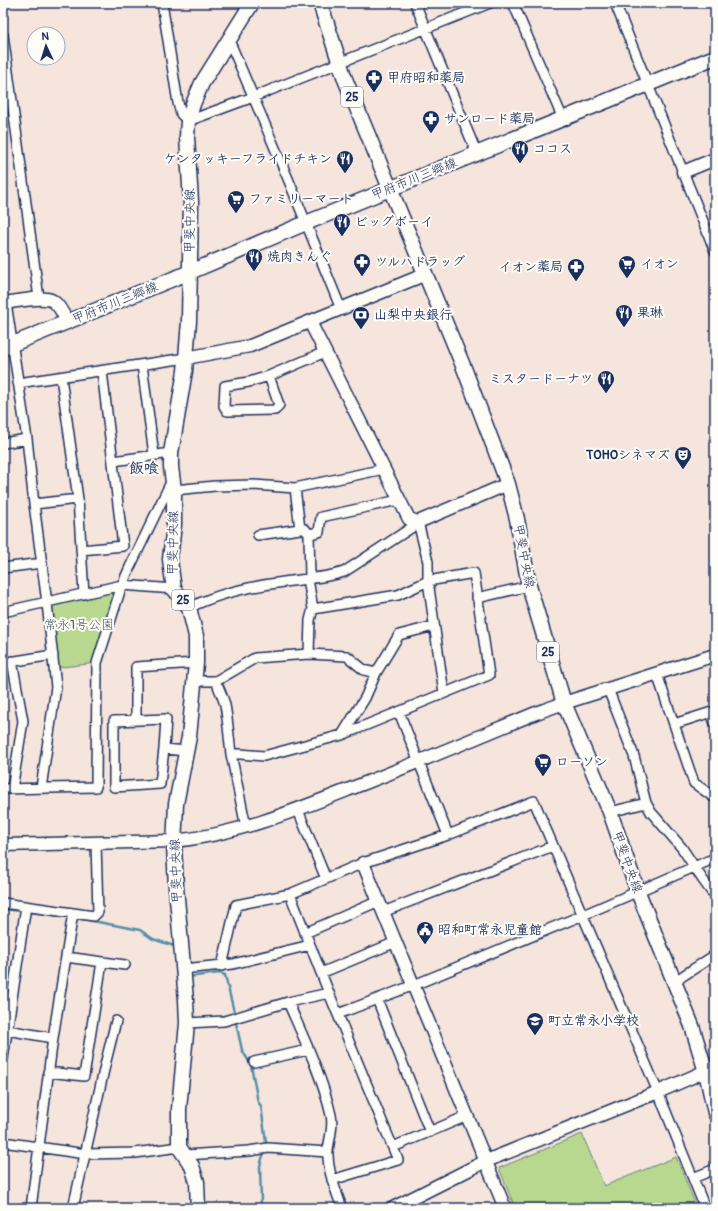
<svg xmlns="http://www.w3.org/2000/svg" width="718" height="1211" viewBox="0 0 718 1211" font-family="Pangolin,'Klee One',sans-serif">
<style>
.green{fill:#b8d78f;stroke:#6a8376}
.lines{fill:none;stroke-linecap:round;stroke-linejoin:round}
.stream{stroke:#568ea8;stroke-width:2.5}
.street-casing{stroke:#1b2f5e;stroke-width:12}
.secondary-casing{stroke:#1b2f5e;stroke-width:15}
.primary-casing{stroke:#1b2f5e;stroke-width:17}
.street{stroke:#fdfcf7;stroke-width:9}
.secondary{stroke:#fdfcf7;stroke-width:12}
.primary{stroke:#fdfcf7;stroke-width:14}
.labels{text-anchor:middle;dominant-baseline:central;stroke-width:4;stroke-linejoin:round;paint-order:stroke}
.shield{fill:#fdfcf7;stroke:#5f6c8c;stroke-width:1}
.shield-label{font-size:12px;font-weight:bold;fill:#1b2f5e}
.poi-label{font-size:13px;font-weight:bold;fill:#1b2f5e;stroke:#fdfcf7;text-anchor:start}
.street-label{font-size:13px;fill:#1b2f5e;stroke:#fdfcf7}
.park-label{font-size:13px;fill:#42596a;stroke:#fdfcf7}
.quarter-label{font-size:15px;font-weight:bold;fill:#1b2f5e;stroke:#fdfcf7}
</style>
<rect width="100%" height="100%" fill="#f6e5dd"/>
<filter id="ink" filterUnits="userSpaceOnUse"><feTurbulence type="fractalNoise" baseFrequency=".025" numOctaves="2"/><feDisplacementMap in="SourceGraphic" scale="8" xChannelSelector="R" yChannelSelector="G"/><feConvolveMatrix kernelMatrix="1 2 1 2 8 2 1 2 1" color-interpolation-filters="sRGB"/></filter>
<g filter="url(#ink)">
<path class="green" d="M122 585 97 663 54 668 47 603Z
M582 1134 604 1186 676 1157 697 1208H515L499 1168Z"/>
<g class="lines">
<path class="stream" d="M3 909 22 911
M30 912 68 917
M77 918 140 930 153 939 174 946
M188 977 219 973 225 975 234 1012
M236 1023 242 1050 251 1065 258 1102 261 1106 266 1142
M259 1208 261 1202 260 1166 264 1152"/>
<defs>
<path id="street" d="M162 3 178 103 181 114 188 121 253 97 490 3
M415 3 477 154
M513 3 563 119
M615 3 715 251
M3 35 39 298
M229 40 289 181 341 309
M6 303 27 439 34 504 47 603 56 687 41 788
M142 365 154 455
M269 376 279 405 275 410 227 411 224 406 225 386 249 382 269 376 325 352
M61 377 78 499 84 594
M18 383 186 358
M3 443 27 439
M113 461 171 453
M295 488 300 529H305L309 534
M174 490 215 486 254 485 295 488 384 469
M34 504 78 499
M418 522 428 562V581L444 693
M258 535 300 529
M81 550 123 546 102 371
M3 568 42 563
M310 578 309 534 319 532 321 517 399 500
M308 579 313 609 310 620 309 654
M477 598 529 586
M189 608C216 594 253 586 284 582 304 579 325 578 344 572L414 526 418 522
M3 612 122 585 174 589
M3 663 53 655
M657 674 694 783 715 798
M195 681H216L255 658 309 654 347 656 364 670 376 673
M216 681C219 689 223 697 225 705 228 721 229 738 231 754
M608 689 634 756 646 803 651 812 682 848 703 880 711 891 715 894
M399 712 448 835
M711 713 715 723
M136 720V667L196 663
M674 724 715 711
M342 735 365 698 376 673 399 635 434 626
M164 749 166 719 114 721V787L160 784 164 749 187 751
M3 789 96 787 97 663 122 585 130 567 172 480
M12 789 23 721 12 661
M298 810 326 879
M610 812 646 803
M246 827 231 754H240L264 756 342 735 489 675 474 573 428 581 398 595 313 609
M290 894 329 993 398 1160 332 1180
M3 903 73 913 53 1038 31 1208
M383 912 553 846
M73 913 94 916 98 912 96 843
M305 933 379 901
M66 957 125 965
M222 966 236 905 290 894 363 863 448 835 534 801 658 1092 705 1208
M183 969 233 964 310 945
M321 973 396 942
M675 981 715 955
M377 999 430 1132
M288 1002C304 1039 322 1076 331 1115 334 1127 329 1139 328 1151 327 1171 336 1190 342 1208
M338 1014 414 985 583 915 715 858
M187 1023 224 1021 288 1002 329 993
M7 1030 53 1038
M3 1058 26 906
M254 1062 308 1050
M48 1072 84 1076 102 962
M3 1142 86 1154 135 1153 179 1147
M393 1147 467 1116
M185 1155 249 1151 268 1148 328 1152
M693 1178 715 1169
M73 1208 106 1061 116 1021"/>
<path id="secondary" d="M683 172 715 159
M3 303C15 302 42 295 53 301 60 306 64 315 67 322
M310 322 409 519 418 522 508 484
M186 358 250 346 426 274
M3 845 175 841C240 834 299 809 360 785 419 762 478 737 536 713L564 703 715 655
M363 863 505 1208
M393 1208 486 1161 658 1092 715 1067"/>
<path id="primary" d="M320 3 345 79 464 368 508 484 517 519 529 586 564 703 610 812 638 892 692 1026 706 1072 715 1113
M3 348 190 272 306 223 715 57
M198 1208 197 1182 192 1166 179 1147V1109L187 1023 186 1000 176 887 174 845 176 804 189 737 196 663V636L189 608 174 589 171 568 170 559 174 525V490L171 467V453L185 371 189 321 191 202 187 137 188 121 193 104 202 83 252 3"/>
</defs>
<use href="#street" class="street-casing"/>
<use href="#secondary" class="secondary-casing"/>
<use href="#primary" class="primary-casing"/>
<use href="#street" class="street"/>
<use href="#secondary" class="secondary"/>
<use href="#primary" class="primary"/>
</g>
</g>
<defs>
<symbol id="pharmacy-pin" viewBox="-11 -11 22 30"><path d="M0 17L-7.5 6A9.5 9.5 0 1 1 7.5 6Z" fill="#1b2f5e" stroke="#fdfcf7"/><path d="M-2-6h4v4h4v4h-4v4h-4v-4h-4v-4h4Z" fill="#fff"/></symbol>
<symbol id="restaurant-pin" viewBox="-11 -11 22 30"><path d="M0 17L-7.5 6A9.5 9.5 0 1 1 7.5 6Z" fill="#1b2f5e" stroke="#fdfcf7"/><path d="M-5-6h1v4h1v-4h1v4h1v-4h1v5L-1.5 .5V6h-2V.5L-5-1ZM5-6V6H3V1.5H1.5Q1.5-4 5-6Z" fill="#fff"/></symbol>
<symbol id="supermarket-pin" viewBox="-11 -11 22 30"><path d="M0 17L-7.5 6A9.5 9.5 0 1 1 7.5 6Z" fill="#1b2f5e" stroke="#fdfcf7"/><path d="M-6-5.5h2.5l.6 2H6L4.5 2H-2.5L-4.4-4H-6ZM-1.5 3.2a1.3 1.3 0 1 0 .1 0ZM3 3.2a1.3 1.3 0 1 0 .1 0Z" fill="#fff"/></symbol>
<symbol id="bank-pin" viewBox="-11 -11 22 30"><path d="M0 17L-7.5 6A9.5 9.5 0 1 1 7.5 6Z" fill="#1b2f5e" stroke="#fdfcf7"/><path d="M-6-4H6V4H-6ZM0-2.3a2.3 2.3 0 1 0 0 4.6a2.3 2.3 0 1 0 0-4.6Z" fill="#fff"/></symbol>
<symbol id="theatre-pin" viewBox="-11 -11 22 30"><path d="M0 17L-7.5 6A9.5 9.5 0 1 1 7.5 6Z" fill="#1b2f5e" stroke="#fdfcf7"/><path d="M-5-5.5Q0-4 5-5.5V0Q5 5 0 6Q-5 5-5 0ZM-3.3-2.5H-1v1.5H-3.3ZM1-2.5H3.3v1.5H1ZM-2.8 1Q0 5.5 2.8 1Z" fill="#fff"/></symbol>
<symbol id="civic-pin" viewBox="-11 -11 22 30"><path d="M0 17L-7.5 6A9.5 9.5 0 1 1 7.5 6Z" fill="#1b2f5e" stroke="#fdfcf7"/><path d="M-.6-6.5H3V-4.5H.6V-3L4-1V1h2V6H-6V1h2V-1L-.6-3ZM-1.2 2.5V6h2.4V2.5Z" fill="#fff"/></symbol>
<symbol id="school-pin" viewBox="-11 -11 22 30"><path d="M0 17L-7.5 6A9.5 9.5 0 1 1 7.5 6Z" fill="#1b2f5e" stroke="#fdfcf7"/><path d="M0-5L7-2L0 1L-7-2ZM-4 1L0 2.5L4 1V4Q0 6-4 4Z" fill="#fff"/></symbol>
</defs>
<g fill-rule="evenodd">
<use href="#pharmacy-pin" x="364" y="68" width="20" height="27"/>
<use href="#pharmacy-pin" x="421" y="109" width="20" height="27"/>
<use href="#restaurant-pin" x="510" y="139" width="20" height="27"/>
<use href="#restaurant-pin" x="335" y="149" width="20" height="27"/>
<use href="#supermarket-pin" x="226" y="189" width="20" height="27"/>
<use href="#restaurant-pin" x="332" y="212" width="20" height="27"/>
<use href="#restaurant-pin" x="244" y="247" width="20" height="27"/>
<use href="#pharmacy-pin" x="352" y="252" width="20" height="27"/>
<use href="#supermarket-pin" x="617" y="254" width="20" height="27"/>
<use href="#pharmacy-pin" x="566" y="257" width="20" height="27"/>
<use href="#restaurant-pin" x="614" y="303" width="20" height="27"/>
<use href="#bank-pin" x="351" y="305" width="20" height="27"/>
<use href="#restaurant-pin" x="596" y="369" width="20" height="27"/>
<use href="#theatre-pin" x="673" y="445" width="20" height="27"/>
<use href="#supermarket-pin" x="533" y="752" width="20" height="27"/>
<use href="#civic-pin" x="415" y="920" width="20" height="27"/>
<use href="#school-pin" x="525" y="1011" width="20" height="27"/>
</g>
<g class="labels">
<g class="shield">
<rect x="341" y="87" width="22" height="20" rx="3"/>
<rect x="172" y="590" width="22" height="20" rx="3"/>
<rect x="537" y="642" width="22" height="20" rx="3"/>
</g>
<g class="shield-label">
<text x="352" y="97">25</text>
<text x="183" y="600">25</text>
<text x="548" y="652">25</text>
</g>
<g class="poi-label">
<text x="387" y="78">甲府昭和薬局</text>
<text x="444" y="119">サンロード薬局</text>
<text x="533" y="149">ココス</text>
<text x="332" y="159" text-anchor="end">ケンタッキーフライドチキン</text>
<text x="249" y="199">ファミリーマート</text>
<text x="355" y="222">ビッグボーイ</text>
<text x="267" y="257">焼肉きんぐ</text>
<text x="375" y="262">ツルハドラッグ</text>
<text x="640" y="264">イオン</text>
<text x="563" y="267" text-anchor="end">イオン薬局</text>
<text x="637" y="313">果琳</text>
<text x="374" y="315">山梨中央銀行</text>
<text x="593" y="379" text-anchor="end">ミスタードーナツ</text>
<text x="670" y="455" text-anchor="end">TOHOシネマズ</text>
<text x="556" y="762">ローソン</text>
<text x="438" y="930">昭和町常永児童館</text>
<text x="548" y="1021">町立常永小学校</text>
</g>
<g class="street-label">
<text transform="translate(414 179) rotate(-22)">甲府市川三郷線</text>
<text transform="translate(190 221) rotate(-90)">甲斐中央線</text>
<text transform="translate(115 303) rotate(-22)">甲府市川三郷線</text>
<text transform="translate(173 543) rotate(-89)">甲斐中央線</text>
<text transform="translate(524 556) rotate(79)">甲斐中央線</text>
<text transform="translate(627 862) rotate(70)">甲斐中央線</text>
<text transform="translate(176 871) rotate(-92)">甲斐中央線</text>
</g>
<g class="park-label">
<text x="79" y="625">常永1号公園</text>
</g>
<g class="quarter-label">
<text x="144" y="468">飯喰</text>
</g>
</g>
<rect width="718" height="1211" fill="none" stroke="#fdfcf7" stroke-width="16"/>
<rect x="8" y="8" width="702" height="1195" fill="none" stroke="#1b2f5e" stroke-width="1.5" filter="url(#ink)"/>
<g transform="translate(46 46) rotate(356)"><circle r="19" fill="#fdfcf7" stroke="#a3aaba"/>
<path d="M0-3L7 15L0 10L-7 15Z" fill="#1b2f5e"/>
<text y="-6" font-size="11" font-weight="bold" text-anchor="middle" fill="#1b2f5e">N</text>
</g>
</svg>
